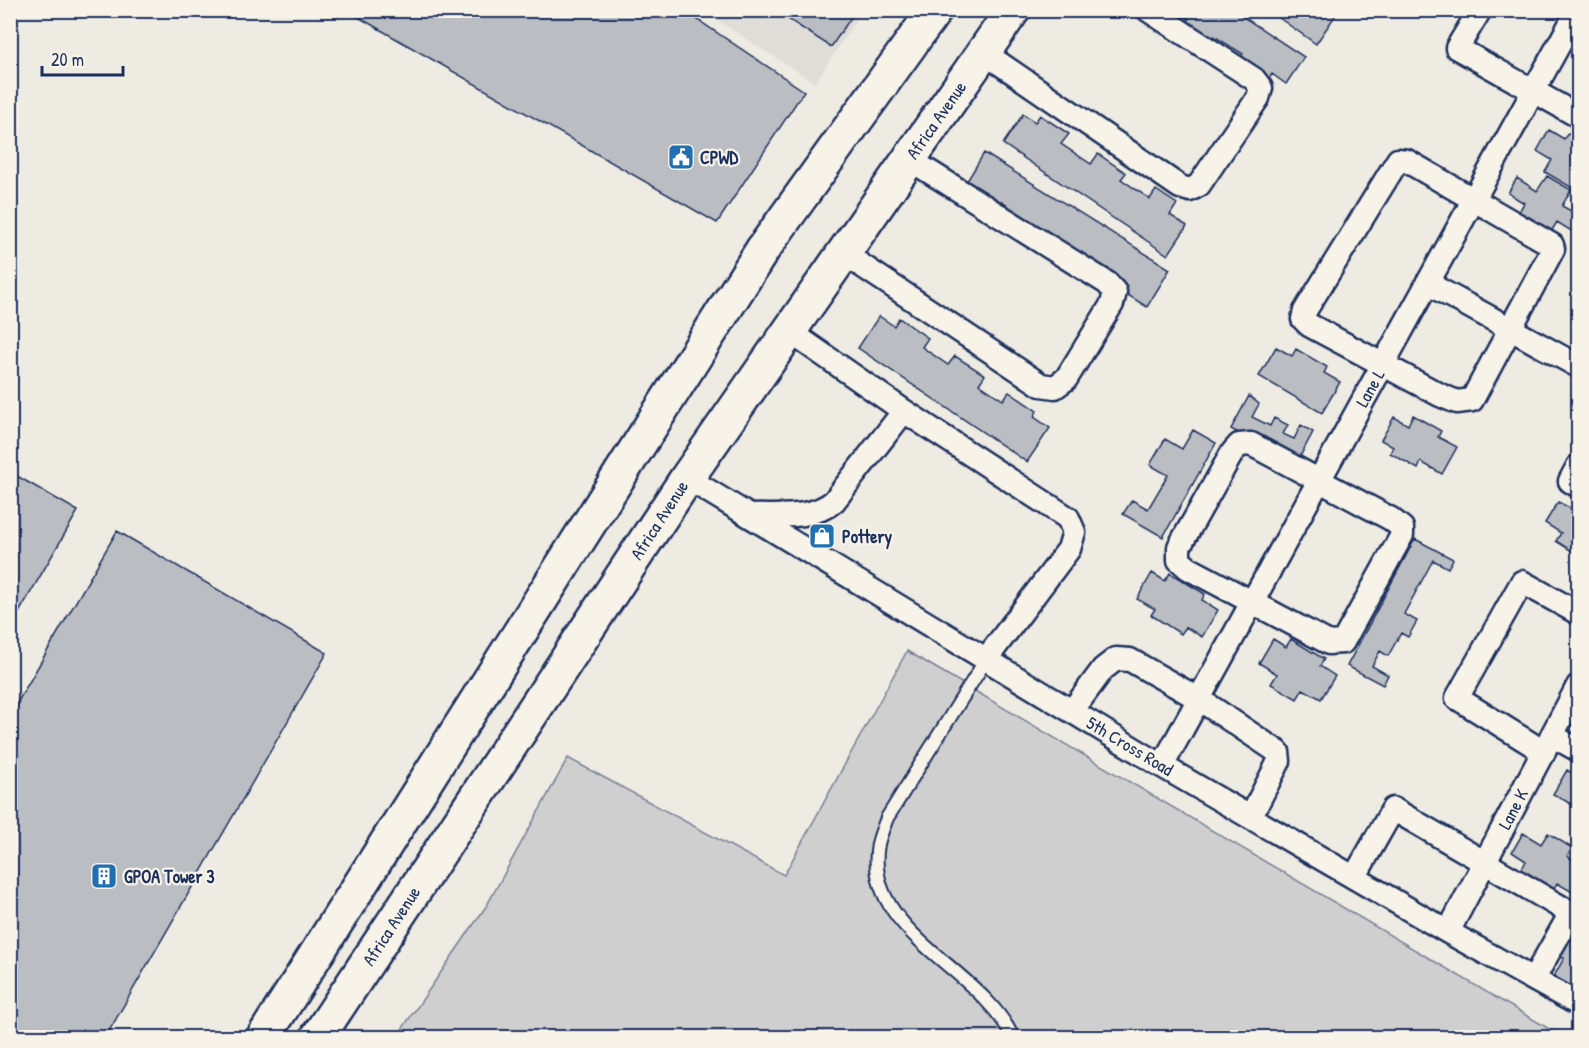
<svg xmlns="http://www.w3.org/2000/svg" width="1589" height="1048" viewBox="0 0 1589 1048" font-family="'Patrick Hand',sans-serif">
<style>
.built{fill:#deddd8}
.green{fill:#cfcfcf;stroke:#757f96;stroke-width:1.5}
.building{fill:#babdc2;stroke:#1b2f5e;stroke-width:1.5}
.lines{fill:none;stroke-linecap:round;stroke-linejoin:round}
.lane-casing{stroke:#1b2f5e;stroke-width:16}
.street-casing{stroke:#1b2f5e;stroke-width:27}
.secondary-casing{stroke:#1b2f5e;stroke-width:38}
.lane{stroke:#f7f3e8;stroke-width:12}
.street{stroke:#f7f3e8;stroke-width:22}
.secondary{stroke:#f7f3e8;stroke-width:33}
.labels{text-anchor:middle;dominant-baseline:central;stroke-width:4.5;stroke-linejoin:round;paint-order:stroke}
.street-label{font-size:18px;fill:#1b2f5e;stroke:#f7f3e8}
.poi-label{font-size:18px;font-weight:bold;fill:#1b2f5e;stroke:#f7f3e8;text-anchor:start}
</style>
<rect width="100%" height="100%" fill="#eeebe2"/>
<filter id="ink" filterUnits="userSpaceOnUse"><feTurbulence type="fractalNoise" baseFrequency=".0167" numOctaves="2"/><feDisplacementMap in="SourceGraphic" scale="12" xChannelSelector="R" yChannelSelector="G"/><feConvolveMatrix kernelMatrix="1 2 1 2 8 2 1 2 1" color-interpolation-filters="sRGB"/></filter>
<g filter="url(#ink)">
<path class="built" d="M703 11H862L815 83Z"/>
<path class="green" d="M907 651 1563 1037 396 1038 487 905 568 758 784 875Z"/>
<path class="building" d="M346 10H683L804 91 717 223Z
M785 10H856L831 47 782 15Z
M1177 10H1233L1304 57 1286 84 1272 74 1267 82 1237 63 1243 54 1214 36 1209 44 1183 27 1189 19Z
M1268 10H1327L1335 16 1316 44Z
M1023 114 1035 122 1040 115 1069 134 1061 144 1091 164 1098 154 1126 173 1121 179 1150 199 1156 190 1177 204 1170 215 1187 226 1168 255 1003 144Z
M1549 130 1564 139 1568 133 1578 139V181L1574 189 1545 172 1552 160 1537 151Z
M984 153 1170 269 1147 307 961 191Z
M1547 176 1571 190 1562 206 1578 215V222L1573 232 1557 222 1549 235 1517 215 1524 203 1508 193 1517 178 1537 191Z
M879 316 894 326 899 318 928 338 922 347 948 365 955 356 985 375 979 384 1003 400 1009 392 1037 411 1034 417 1050 428 1027 462 858 348Z
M1276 347 1292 356 1296 349 1327 367 1324 373 1340 382 1322 413 1259 376Z
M1249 396 1259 404 1252 417 1270 426 1274 418 1288 425 1283 434 1294 439 1301 425 1313 432 1296 464 1231 429Z
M1413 415 1441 431 1438 437 1457 447 1442 474 1421 462 1418 469 1390 453 1393 447 1381 440 1394 417 1408 425Z
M1193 430 1216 443 1163 537 1123 514 1132 500 1148 509 1168 475 1150 465 1165 439 1182 449Z
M10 472 78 511 10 628Z
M1558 502 1572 509 1576 503 1578 505V555L1556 541 1561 533 1545 523Z
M117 531 327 653 105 1038H10V715Z
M1415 539 1453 559 1448 568 1433 560 1404 614 1417 621 1408 637 1401 633 1388 656 1380 651 1372 666 1388 675 1383 685 1347 666Z
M1152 573 1165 581 1170 573 1205 594 1202 600 1218 610 1202 637 1186 627 1181 634 1151 615 1155 609 1137 599Z
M1273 639 1286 647 1291 639 1324 659 1320 666 1335 676 1321 699 1303 689 1297 699 1271 684 1277 674 1259 663Z
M1567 770 1578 777V808L1553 794Z
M1523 833 1541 844 1548 833 1572 848 1567 856 1578 863V886L1574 893 1557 883 1552 892 1520 872 1526 861 1512 852Z
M1569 925 1578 930V994L1552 980 1564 958 1554 953Z"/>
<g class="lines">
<defs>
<path id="lane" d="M987 658 887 818C884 826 880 835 878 844 862 933 981 967 1013 1038"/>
<path id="street" d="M1480 10 1457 48 1578 116
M983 52 1180 187 1190 190 1199 185 1258 98 1261 88 1254 79 1148 10
M1398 160 1407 161 1552 245 1553 249 1472 400 1457 402 1440 395 1309 325 1303 319 1305 311Z
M843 253 1041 385 1055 387 1066 379 1112 304 1115 292 1107 283 909 159
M1427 283 1578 366
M789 331 904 411 1068 518 1074 532 1069 549 987 658
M1251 444 1391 519 1402 528V535L1343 642 1329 643 1188 568 1179 560V547L1232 453 1239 445Z
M1578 466 1570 481 1578 486
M687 478 1162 766 1448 932 1578 1004
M750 516C778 515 812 520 834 501L904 411
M1072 711 1103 669 1116 659 1130 660 1199 699 1278 752 1279 761 1251 816
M1553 736 1578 750
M1544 752 1457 698 1522 582 1578 613
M1162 766 1578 10
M1355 876 1393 809 1571 913 1534 978
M1448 932 1578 686"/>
<path id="secondary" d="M263 1038 763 249 935 10
M317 1038 687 478 1013 10"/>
</defs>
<use href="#lane" class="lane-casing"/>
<use href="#street" class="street-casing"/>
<use href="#secondary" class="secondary-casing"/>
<use href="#lane" class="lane"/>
<use href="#street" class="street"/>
<use href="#secondary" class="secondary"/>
</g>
</g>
<defs>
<symbol id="civic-square" viewBox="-11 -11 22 22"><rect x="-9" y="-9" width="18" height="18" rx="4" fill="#1f6fb2" stroke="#f7f3e8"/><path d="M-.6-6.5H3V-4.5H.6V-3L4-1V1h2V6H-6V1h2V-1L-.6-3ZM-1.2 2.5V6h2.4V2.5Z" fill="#fff"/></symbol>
<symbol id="shop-square" viewBox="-11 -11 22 22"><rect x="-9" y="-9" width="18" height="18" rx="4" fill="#1f6fb2" stroke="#f7f3e8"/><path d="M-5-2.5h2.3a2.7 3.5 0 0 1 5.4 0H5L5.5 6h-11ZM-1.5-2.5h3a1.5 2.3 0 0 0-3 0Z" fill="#fff"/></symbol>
<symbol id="building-square" viewBox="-11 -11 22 22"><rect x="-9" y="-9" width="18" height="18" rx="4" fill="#1f6fb2" stroke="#f7f3e8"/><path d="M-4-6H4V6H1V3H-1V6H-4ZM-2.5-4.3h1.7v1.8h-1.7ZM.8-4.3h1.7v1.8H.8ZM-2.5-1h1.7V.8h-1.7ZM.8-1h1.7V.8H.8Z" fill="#fff"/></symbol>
</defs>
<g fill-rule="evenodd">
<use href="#civic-square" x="666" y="142" width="30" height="30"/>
<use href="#shop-square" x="807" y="521" width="30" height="30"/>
<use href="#building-square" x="89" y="861" width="30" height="30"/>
</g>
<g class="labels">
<g class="street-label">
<text transform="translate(936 120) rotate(-55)">Africa Avenue</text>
<text transform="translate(1370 388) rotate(-61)">Lane L</text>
<text transform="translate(659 520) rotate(-57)">Africa Avenue</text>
<text transform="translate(1130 746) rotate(31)">5th Cross Road</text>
<text transform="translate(1513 809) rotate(-62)">Lane K</text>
<text transform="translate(391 926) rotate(-57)">Africa Avenue</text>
</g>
<g class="poi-label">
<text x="700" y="157">CPWD</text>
<text x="842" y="536">Pottery</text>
<text x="124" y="876">GPOA Tower 3</text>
</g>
</g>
<rect width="1589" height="1048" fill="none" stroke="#f7f3e8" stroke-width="36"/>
<rect x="18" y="18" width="1553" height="1012" fill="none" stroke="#1b2f5e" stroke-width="2" filter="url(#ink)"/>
<path d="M42 66v9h81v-9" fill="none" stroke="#1b2f5e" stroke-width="3"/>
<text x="51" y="66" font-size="18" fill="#1b2f5e" stroke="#f7f3e8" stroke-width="4.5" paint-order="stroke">20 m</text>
</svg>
